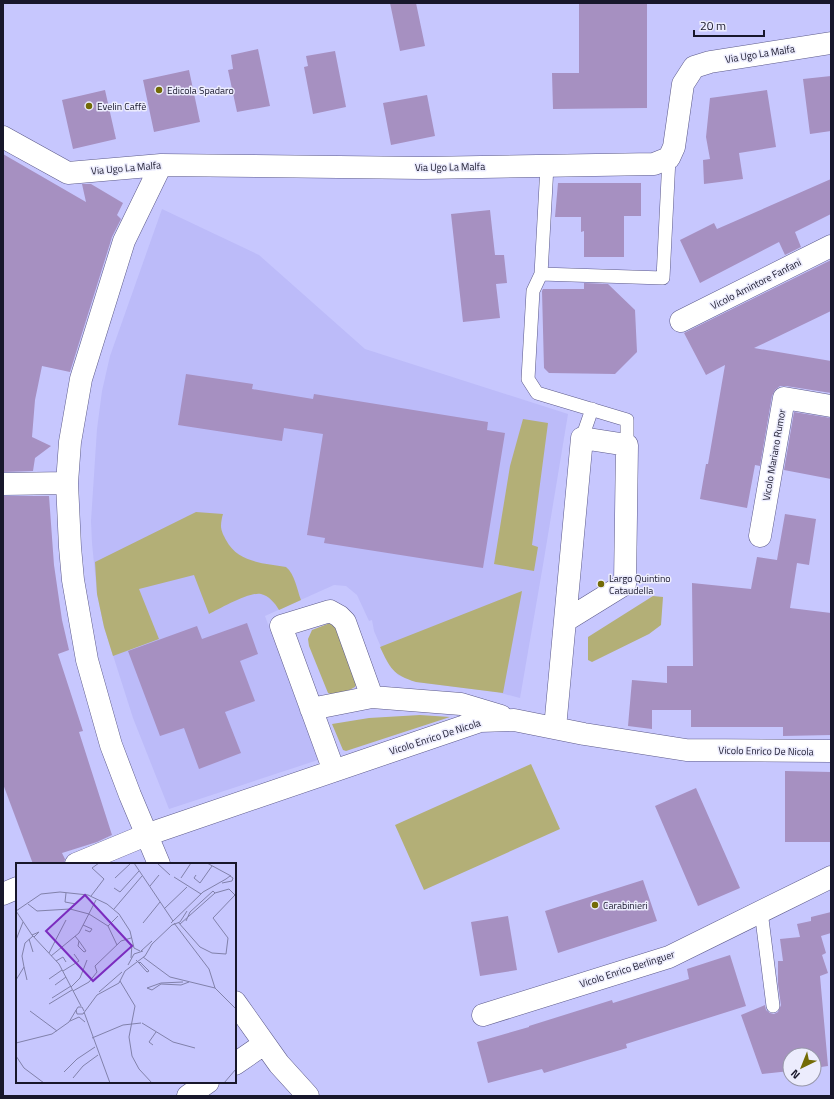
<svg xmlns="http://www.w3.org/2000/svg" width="834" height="1099" viewBox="0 0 834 1099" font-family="'Titillium Web',sans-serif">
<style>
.built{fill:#bcbbf9}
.green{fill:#b3af77}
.building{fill:#a690c1}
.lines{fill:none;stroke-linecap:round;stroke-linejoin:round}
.service-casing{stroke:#5c5a8a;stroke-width:14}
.minor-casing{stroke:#5c5a8a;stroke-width:23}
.service{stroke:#fff;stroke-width:13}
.minor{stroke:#fff;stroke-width:22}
.poi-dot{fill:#736b06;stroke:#ececfd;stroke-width:1.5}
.labels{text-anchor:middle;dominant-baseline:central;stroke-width:3;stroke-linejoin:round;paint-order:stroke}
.street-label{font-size:10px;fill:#18172b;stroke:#ececfd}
.poi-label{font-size:10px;fill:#18172b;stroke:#ececfd;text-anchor:start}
.inset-road{fill:none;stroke:#8181aa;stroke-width:1}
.view{fill:#7b2cbf;fill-opacity:0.15;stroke:#7b2cbf;stroke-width:2}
.inset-edge{fill:none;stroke:#18172b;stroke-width:2}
</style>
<rect width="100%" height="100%" fill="#c7c7fe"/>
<path class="built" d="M162 209 259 255 365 349 568 414 543 565 520 698 497 692 416 682 398 675 387 661 374 631 372 620 369 621 357 595 346 586 334 585 265 616 318 760 169 809 133 718 104 627 97 594 92 543 91 521 97 429 102 391 110 356Z"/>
<path class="green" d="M523 419 548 423 532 545 538 547 534 571 494 564 510 466Z
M196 512 223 514C222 517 221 522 221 526 221 531 224 536 226 540 238 563 264 563 286 567 295 574 297 590 301 600L279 610C275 603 269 596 261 594 251 591 219 609 209 614L194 575 139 589 159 639 113 656 104 627 97 594 95 562Z
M522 591 503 693 416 682C393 675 390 668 380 647Z
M653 596 663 597 661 625 649 634 592 662 588 660V637Z
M330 623 334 624 357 682 355 687C347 691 337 697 328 693L309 646 308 639 312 630Z
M420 715 450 717 346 751 343 750 332 724 369 718Z
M531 764 560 829 424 890 395 825Z"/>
<path class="building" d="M390 3H416L425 46 400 51Z
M579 3H647V108L553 109 552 73H579Z
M258 49 270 106 237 112 228 70 233 69 231 55Z
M335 51 346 107 313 114 304 67 308 66 306 56Z
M189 70 200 122 154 132 143 80Z
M831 76V131L810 134 803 79Z
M105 90 116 139 73 149 62 100Z
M767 90 776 147 739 153 743 179 704 184 703 160 710 159 706 137 710 98Z
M427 95 435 136 391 145 383 103Z
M3 154 86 202 82 184H91L123 203 117 215 121 219 112 237 70 372 42 366 35 400 32 437 51 446 35 458 33 471 3 472Z
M831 179V214L795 232 801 247 785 255 779 242 700 283 680 240 714 223 717 229Z
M558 183H641V216H624V257H584V231L581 232V217H555Z
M490 210 495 255H504L507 283 496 284 500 318 463 322 451 214Z
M831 260V311L754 348 831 361V393L786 386H780L775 390 772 396 760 466 755 465 747 508 700 499 706 464H708L725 365 706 375 684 333Z
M584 283 608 284 635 310 637 352 615 374 549 373 544 368 542 291 543 289H584Z
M186 374 253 384 252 389 313 399 314 394 488 422 487 430 505 433 483 568 324 543 325 538 307 535 323 434 284 428 282 441 178 425Z
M794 412 831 418V479L784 470Z
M3 496H49L54 565 62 620 69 650 58 654 83 731 79 732 112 835 97 842 62 853 65 859 64 864H33L3 784Z
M785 514 816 519 809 565 797 563 790 608 831 613V735L783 736V727H691V710H652V729L628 726 632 680 667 683V666H693L692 583 751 589 757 557 777 560Z
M247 623 258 654 240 661 255 701 225 712 241 753 199 769 184 728 160 736 128 651 197 626 202 639Z
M785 771 831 772V842H785Z
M696 788 740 888 698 906 655 806Z
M643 880 657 921 558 953 545 911Z
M831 912V933L821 936 826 953 822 955 828 973 820 976 828 1066 814 1068V1055H790V1071L762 1074 741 1015 765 1005 766 1010 770 1013 774 1014 778 1012 781 1005 778 984V961H783L780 939 800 937 797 924 811 921V917Z
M508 916 517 970 480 976 471 922Z
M730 955 746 1006 626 1044 627 1048 544 1073 542 1069 488 1083 477 1042 529 1027V1026L612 1000 613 1003 689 979 687 969Z"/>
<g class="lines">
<defs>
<path id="service" d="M547 166 541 274 663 278 669 158
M541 274 533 291 528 379 537 393 627 420V445
M582 438 592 409
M761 911 773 1006"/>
<path id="minor" d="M3 137 68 173 161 165 423 168 654 164 669 158 674 147 683 84 694 67 710 62 831 43
M681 321 831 246
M3 484 67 483
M760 536 784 398 831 406
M311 709 372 697 461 704 501 716
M555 728 582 438 627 445 625 584 565 621
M334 771 281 626 330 611 339 616 345 622 372 697
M76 864 146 835 480 721 514 720 584 734 686 750 831 751
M159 864 130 795 111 745 87 660 73 580 70 547 67 483 70 442 81 379 124 241 161 165
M3 894 17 888
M235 1002 279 1064 308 1096
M483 1015 669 957 831 877
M235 1064 264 1044
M188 1096 208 1082"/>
</defs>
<use href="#service" class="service-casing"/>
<use href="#minor" class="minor-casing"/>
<use href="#service" class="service"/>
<use href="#minor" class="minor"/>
</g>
<g class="poi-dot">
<circle cx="159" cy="90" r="4"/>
<circle cx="89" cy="106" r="4"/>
<circle cx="601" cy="584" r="4"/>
<circle cx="595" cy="905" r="4"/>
</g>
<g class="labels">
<g class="street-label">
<text transform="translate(760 54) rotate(-9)">Via Ugo La Malfa</text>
<text transform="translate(450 167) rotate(-1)">Via Ugo La Malfa</text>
<text transform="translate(126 168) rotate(-5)">Via Ugo La Malfa</text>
<text transform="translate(756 284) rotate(-27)">Vicolo Amintore Fanfani</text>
<text transform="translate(774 455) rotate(-80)">Vicolo Mariano Rumor</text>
<text transform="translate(435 737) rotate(-18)">Vicolo Enrico De Nicola</text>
<text transform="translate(766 751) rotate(1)">Vicolo Enrico De Nicola</text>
<text transform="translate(627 969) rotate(-18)">Vicolo Enrico Berlinguer</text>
</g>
<g class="poi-label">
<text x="167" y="90">Edicola Spadaro</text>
<text x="97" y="106">Evelin Caffè</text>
<text x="609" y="578">Largo Quintino<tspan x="609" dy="12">Cataudella</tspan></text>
<text x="603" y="905">Carabinieri</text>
</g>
</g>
<g transform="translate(16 863)">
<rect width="220" height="220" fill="#c7c7fe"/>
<path class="inset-road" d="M118 0 157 58M141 0 154 12M191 0 215 13M180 12 178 15 184 20 196 3M158 14 185 31M99 15 115 0M165 15 175 0M206 20 216 18 217 15 214 13 210 16M134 23 143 12M98 25 104 29 123 8M50 30 49 39 60 41M75 33 88 16 76 5 83 0M12 41 21 48 54 46 73 51 92 63 101 82M98 46 126 13M148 46 171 24M0 48 25 31 44 29 72 32 91 41 103 51 114 68 118 85 124 88M0 48 16 72 43 101 65 143M162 59 184 84 196 90 210 91 212 75 197 55 219 32 213 26 199 30 197 28 174 49 170 58M164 59 171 48M127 60 144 39M155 60 187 29 210 16M158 60 193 106 199 125M164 61 199 30M67 62 76 66 74 69 69 67M92 63 102 53M16 72 23 69 18 74M59 73 63 78 70 88 68 89 62 83 63 78M13 76 17 89M0 77 7 59M125 88 136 78M33 90 50 57M35 93 63 70 80 37M127 94 154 114 199 125 220 146M115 95 116 81M120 97 123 100 131 109 133 108 124 99 123 100M40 98 47 94 50 99M112 102 118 91 127 88M8 104 11 117M47 108 63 98 58 91M33 116 46 107M0 117 8 104 6 93 9 80 17 73M104 118 119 143 113 174 116 193 123 206 136 220M167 119 145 120 131 125 136 127 145 121 165 122 173 119M39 122 50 114M55 124 64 115 71 97M57 128 73 119 81 109 79 103 105 78 115 75M83 129 106 109M36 135 55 123M33 141 56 127M60 147 61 151H67L81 132 103 120 109 108 129 93 136 81 156 62 164 59M14 148 41 168M68 149 94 220M54 158 63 154 69 159M126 160 157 179 179 185M76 175 107 162 125 160M0 180 36 171 53 159 62 144H66L68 148M137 182 133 179 140 169M0 193 8 205 28 220M48 209 61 196 79 184M57 215 67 203 82 192M208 220 220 206"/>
<path class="view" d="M69 32 116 83 77 118 30 68Z"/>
<rect width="220" height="220" class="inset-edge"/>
</g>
<rect width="834" height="1099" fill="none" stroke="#18172b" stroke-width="8"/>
<g transform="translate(802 1067) rotate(223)"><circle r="19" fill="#ececfd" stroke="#9797a9"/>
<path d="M0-3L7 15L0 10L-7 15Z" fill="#736b06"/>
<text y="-6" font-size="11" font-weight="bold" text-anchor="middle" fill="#18172b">N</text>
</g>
<path d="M694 30v6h70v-6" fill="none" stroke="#18172b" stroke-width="2"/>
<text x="700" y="30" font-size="12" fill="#18172b" stroke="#ececfd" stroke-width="3" paint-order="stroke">20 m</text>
</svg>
